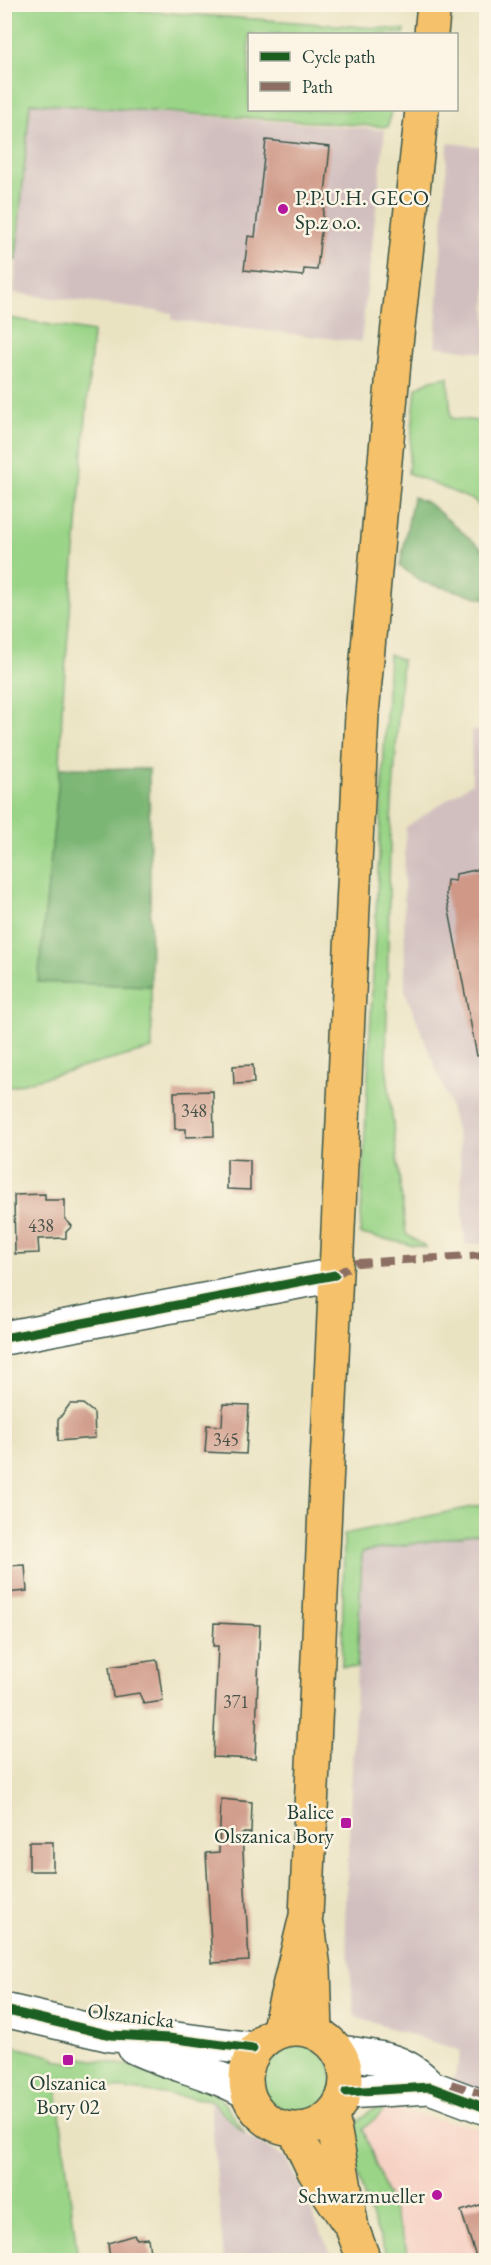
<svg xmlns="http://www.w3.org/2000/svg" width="491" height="2265" viewBox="0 0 491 2265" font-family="'EB Garamond',serif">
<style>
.built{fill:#f6d2c5}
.industrial{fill:#d1bfbf}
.green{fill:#9ad487;stroke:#5c885e;stroke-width:1.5}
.forest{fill:#7bb674;stroke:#4d7a54;stroke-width:1.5}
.building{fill:#cf9887}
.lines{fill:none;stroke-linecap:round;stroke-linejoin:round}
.minor-casing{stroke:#3d5649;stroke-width:36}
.major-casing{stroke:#3d5649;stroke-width:36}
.minor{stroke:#fff;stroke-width:33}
.major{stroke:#f5c16b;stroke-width:33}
.quiet{stroke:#8d6e63;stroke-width:8;stroke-dasharray:15 8;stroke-linecap:butt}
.cycleway-casing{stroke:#fcf5e5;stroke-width:13}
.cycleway{stroke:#1b5e20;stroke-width:9}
.poi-dot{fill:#b5179e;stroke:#fcf5e5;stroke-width:2}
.labels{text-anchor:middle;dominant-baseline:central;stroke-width:5;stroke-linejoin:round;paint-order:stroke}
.number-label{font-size:18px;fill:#4b5449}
.poi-label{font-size:21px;fill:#1f3d34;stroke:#fcf5e5;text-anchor:end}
.street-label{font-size:21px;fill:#1f3d34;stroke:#fcf5e5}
</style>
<rect width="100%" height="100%" fill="#fcf5e5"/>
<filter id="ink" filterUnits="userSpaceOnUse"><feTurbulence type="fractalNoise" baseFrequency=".0167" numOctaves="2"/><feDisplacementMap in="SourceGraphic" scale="12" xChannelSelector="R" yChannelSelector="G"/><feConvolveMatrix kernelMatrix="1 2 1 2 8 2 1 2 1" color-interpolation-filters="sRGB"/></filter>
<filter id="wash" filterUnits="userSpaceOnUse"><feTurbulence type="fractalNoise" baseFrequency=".008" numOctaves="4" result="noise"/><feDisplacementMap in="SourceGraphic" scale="24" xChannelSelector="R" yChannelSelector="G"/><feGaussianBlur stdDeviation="1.35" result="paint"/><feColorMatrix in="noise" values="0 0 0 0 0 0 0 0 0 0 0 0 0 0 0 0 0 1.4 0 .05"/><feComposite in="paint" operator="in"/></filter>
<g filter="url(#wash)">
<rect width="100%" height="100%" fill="#eae3c2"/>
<path class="built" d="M387 2108 486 2130V2260H411L363 2129Z"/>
<path class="industrial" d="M30 103 385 130 361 342 172 320V313L14 293Z
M448 143 486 147V353L435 346Z
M486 730V1243L465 1245 459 1142 448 1099 405 991 404 880 406 827 472 783 471 731Z
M481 1533 486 1536V2093L453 2082 461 2051 355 2017 345 1922 362 1552Z
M210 2101 245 2134 286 2158 334 2260H224Z"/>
<path class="green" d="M5 4 61 5 405 30 404 34H249V110H391L388 127 30 103 16 260 5 258Z
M9 318 93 332 62 708 60 768 38 982 151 986 152 1049 5 1088 4 368Z
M448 377 451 418 486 422V515L475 501 408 473 416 388 431 380Z
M389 654 402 660 390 837 386 1064 406 1234 427 1248 360 1234Z
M486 1504V1536L480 1533 362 1552 357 1668 342 1666 344 1534Z
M259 2080a37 37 0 1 1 74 0a37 37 0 1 1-74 0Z
M4 2044 55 2057V2060L79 2064 80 2058C119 2064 193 2072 221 2100 231 2109 237 2123 245 2134L210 2100 56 2080 78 2260H5Z
M387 2108 363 2129 411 2260H389C373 2218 347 2169 355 2123L372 2110Z"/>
<path class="forest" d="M413 497 428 503 486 552V599L422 582 400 566Z
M60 768 149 769 151 986 38 982Z"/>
<g id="blocks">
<path class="building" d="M266 140 330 147 317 270 304 269 303 276 244 270 248 236 255 237Z
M486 868V1055L477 1056 446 895 447 880 455 881 456 874Z
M253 1065 254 1083 234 1084 233 1066Z
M213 1091 214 1136 186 1137V1129H175L174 1092Z
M227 1159 250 1160V1190L227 1189Z
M45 1194V1200H65V1219L72 1226 66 1232V1238L38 1239 39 1253 15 1254 14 1195Z
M70 1404H83L94 1413 95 1438 58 1441V1420Z
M223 1404 249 1405 246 1454 205 1452 207 1425 222 1426Z
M25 1565 27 1591 4 1593V1566Z
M214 1623 260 1625 255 1759 213 1757 218 1646H213Z
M157 1660 163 1701 144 1704 139 1693 113 1697 109 1667Z
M221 1799 252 1802 251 1833H242L249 1961 212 1963 206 1853 219 1852Z
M29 1842H53V1871H29Z
M486 2203V2260H477L461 2211Z
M134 2235 137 2239 148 2238 151 2260H110L108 2243Z"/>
</g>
</g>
<g filter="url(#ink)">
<use href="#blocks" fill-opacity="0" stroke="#3d5649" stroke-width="1.5"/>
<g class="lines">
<defs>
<path id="minor" d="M4 1338 335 1275
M4 2010 111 2035 169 2038 253 2049
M134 2047C171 2065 211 2071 247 2092
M339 2052C376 2057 405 2058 430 2087
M346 2092 430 2087 486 2108"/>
<path id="major" d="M431 34 434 4
M309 1932 314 1968 316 2032
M246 2079a50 50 0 1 1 100 0a50 50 0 1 1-100 0Z
M278 2032 306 1916 362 714 394 362 422 110
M332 2115 352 2228 364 2260
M294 2129 314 2171 346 2219"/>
</defs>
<use href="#minor" class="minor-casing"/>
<use href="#major" class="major-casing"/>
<use href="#minor" class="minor"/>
<use href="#major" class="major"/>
<path class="quiet" d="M335 1275 357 1263 486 1255
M451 2084 486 2095"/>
<defs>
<path id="cycleway" d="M4 1338 335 1275
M4 2010 111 2035 169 2038 253 2049
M346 2092 430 2087 486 2108"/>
</defs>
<use href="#cycleway" class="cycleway-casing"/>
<use href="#cycleway" class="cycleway"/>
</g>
</g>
<g class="poi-dot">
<circle cx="283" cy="209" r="6"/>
<rect x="340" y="1817" width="12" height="12" rx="3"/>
<rect x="62" y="2054" width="12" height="12" rx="3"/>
<circle cx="437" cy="2195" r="6"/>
</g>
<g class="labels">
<g class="number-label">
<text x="194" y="1110">348</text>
<text x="41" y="1225">438</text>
<text x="226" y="1439">345</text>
<text x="236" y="1701">371</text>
</g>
<g class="poi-label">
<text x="295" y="197" text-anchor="start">P.P.U.H. GECO<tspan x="295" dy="24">Sp.z o.o.</tspan></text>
<text x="334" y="1811">Balice<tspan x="334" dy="24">Olszanica Bory</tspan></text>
<text x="68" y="2082" text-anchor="middle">Olszanica<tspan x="68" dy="24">Bory 02</tspan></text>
<text x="425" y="2195">Schwarzmueller</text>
</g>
<g class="street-label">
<text transform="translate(131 2015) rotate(7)">Olszanicka</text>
</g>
</g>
<rect width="491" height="2265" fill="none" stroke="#fcf5e5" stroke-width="24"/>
<rect x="248" y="33" width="210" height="78" fill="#fcf5e5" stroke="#a4ab9e" stroke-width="1.5"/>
<rect x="260" y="52" width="30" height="9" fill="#1b5e20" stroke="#a4ab9e" stroke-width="1.5"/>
<text x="302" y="63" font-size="18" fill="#1f3d34">Cycle path</text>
<rect x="260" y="82" width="30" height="9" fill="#8d6e63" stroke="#a4ab9e" stroke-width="1.5"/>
<text x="302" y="93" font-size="18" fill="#1f3d34">Path</text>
</svg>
